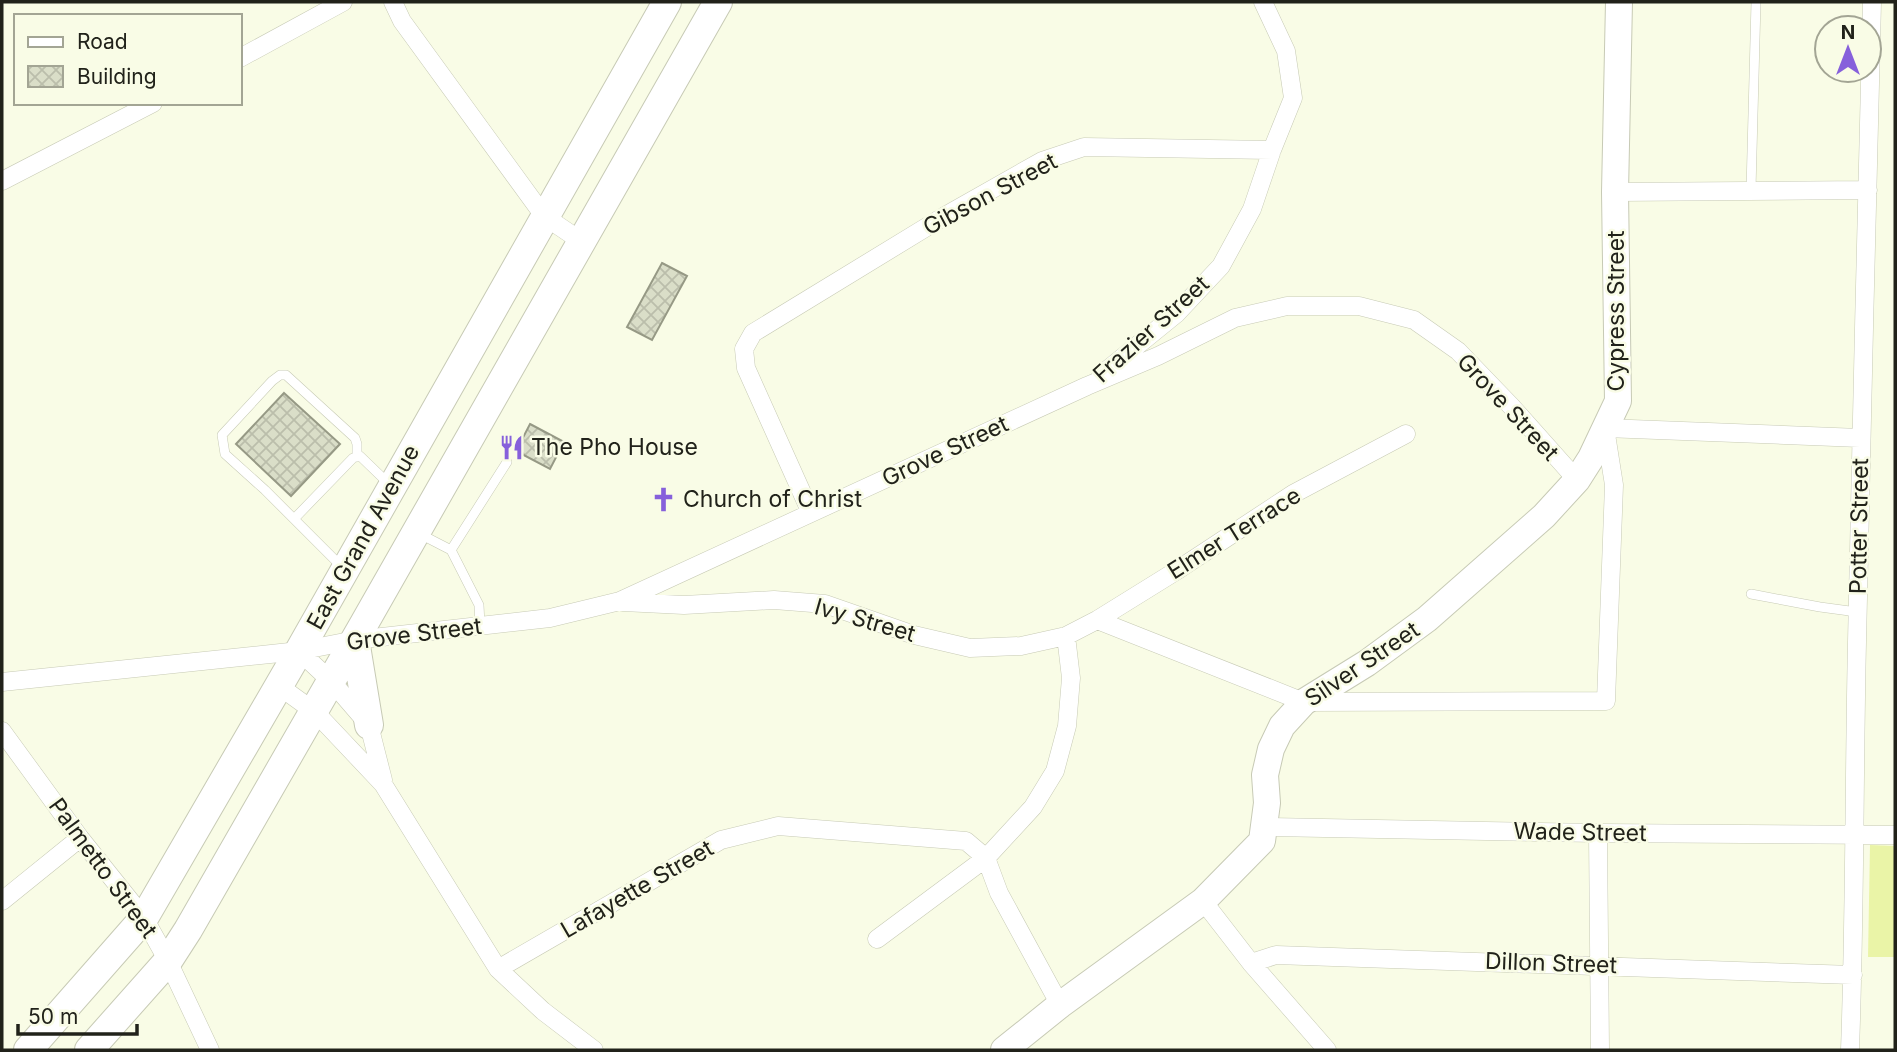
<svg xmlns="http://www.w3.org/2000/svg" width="1897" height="1052" viewBox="0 0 1897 1052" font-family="Inter,sans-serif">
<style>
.green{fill:#eaf4a7}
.building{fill:url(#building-cross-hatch);stroke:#969985;stroke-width:2}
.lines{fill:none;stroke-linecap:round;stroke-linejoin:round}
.lane-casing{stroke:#c7cab5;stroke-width:10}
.street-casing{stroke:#c7cab5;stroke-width:19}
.secondary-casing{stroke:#c7cab5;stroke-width:28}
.primary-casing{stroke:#c7cab5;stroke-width:30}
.lane{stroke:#fff;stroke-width:9}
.street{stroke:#fff;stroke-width:18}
.secondary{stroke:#fff;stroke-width:26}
.primary{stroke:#fff;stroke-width:28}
.labels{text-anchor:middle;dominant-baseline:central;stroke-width:5;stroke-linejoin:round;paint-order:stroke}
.street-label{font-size:23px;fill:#21221a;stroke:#f9fce6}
.poi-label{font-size:23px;fill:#21221a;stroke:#f9fce6;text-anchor:start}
</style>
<defs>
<pattern id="building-cross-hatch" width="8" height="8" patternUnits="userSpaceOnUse" patternTransform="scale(1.75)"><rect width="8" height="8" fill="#dadec8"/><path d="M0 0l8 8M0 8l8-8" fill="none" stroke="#bbbeab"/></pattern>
</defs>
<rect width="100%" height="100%" fill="#f9fce6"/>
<path class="green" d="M1870 845 1895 846V957H1868Z"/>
<path class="building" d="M662 263 687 276 652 340 627 327Z
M284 393 340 444 291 496 236 444Z
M530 424 564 442 550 469 516 451Z"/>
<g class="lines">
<defs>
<path id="lane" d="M1751 189 1756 2
M294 519 353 458 360 456 388 483
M418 533 451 550
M341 566 265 490 225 454 222 435 272 381 280 375H286L355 438 357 444V457
M1751 594 1820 607 1857 612
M480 625 479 605 451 550 507 462"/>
<path id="street" d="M393 2 402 21 544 216 581 241
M240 58 343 2
M2 181 153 103
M1615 192 1868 190
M1101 375 1176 314 1221 266 1252 209 1272 150 1293 98 1286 51 1263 2
M811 513 746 368 744 349 753 333 943 217 1042 161 1084 147 1272 150
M623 602 684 605 774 600 825 604 914 635 970 648 1021 646 1066 636 1097 620 1176 571 1293 494 1406 434
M1097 620 1304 702 1606 701 1614 485 1605 428 1860 438
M299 651 332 682 369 725 383 780
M2 682 299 651 355 640 550 618 620 601 1087 386 1158 356 1235 318 1287 306H1359L1414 320 1458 351 1511 406 1577 480
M279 686 315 712 383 784 498 969 543 1011 594 1050
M2 731 80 838 144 918 168 961 210 1050
M1265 827 1598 833 1895 835
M1598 833 1600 1050
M2 901 80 838
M1203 901 1251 963 1327 1050
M877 939 986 858 1033 807 1055 771 1067 726 1071 678 1066 636
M1251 963 1276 955 1853 975
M498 969 721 840 778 826 966 841 986 858 999 893 1060 1005
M1850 1050C1855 914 1854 778 1857 642 1861 429 1867 215 1872 2"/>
<path id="secondary" d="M1004 1050 1060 1005 1203 901 1262 841 1267 803 1265 775 1271 749 1282 726 1304 702 1367 663 1427 619 1544 516 1577 480 1591 458 1618 401 1615 192 1619 2"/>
<path id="primary" d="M355 640 369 725
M28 1050 144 918 299 651 667 2
M89 1050 168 961 188 930C367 622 540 311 718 2"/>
</defs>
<use href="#lane" class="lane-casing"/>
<use href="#street" class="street-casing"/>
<use href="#secondary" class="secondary-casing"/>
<use href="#primary" class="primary-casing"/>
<use href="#lane" class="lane"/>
<use href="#street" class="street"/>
<use href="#secondary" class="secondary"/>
<use href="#primary" class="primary"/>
</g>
<defs>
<symbol id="restaurant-bare" viewBox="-9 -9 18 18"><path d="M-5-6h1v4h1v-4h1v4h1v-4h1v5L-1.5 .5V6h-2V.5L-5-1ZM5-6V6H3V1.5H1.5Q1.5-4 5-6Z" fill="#8660db" stroke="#f9fce6" stroke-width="2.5" paint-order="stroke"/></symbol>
<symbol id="church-bare" viewBox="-9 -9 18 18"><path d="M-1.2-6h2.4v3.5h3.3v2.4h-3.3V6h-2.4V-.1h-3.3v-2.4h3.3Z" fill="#8660db" stroke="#f9fce6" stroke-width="2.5" paint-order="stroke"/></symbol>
</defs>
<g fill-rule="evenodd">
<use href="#restaurant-bare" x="494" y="430" width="35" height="35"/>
<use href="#church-bare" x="646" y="482" width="35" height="35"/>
</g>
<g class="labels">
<g class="street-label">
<text transform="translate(990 194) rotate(-28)">Gibson Street</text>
<text transform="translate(1616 311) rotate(-90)">Cypress Street</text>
<text transform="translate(1151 329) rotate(-42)">Frazier Street</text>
<text transform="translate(1508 407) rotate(47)">Grove Street</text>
<text transform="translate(945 451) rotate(-25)">Grove Street</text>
<text transform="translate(1859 526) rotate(-89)">Potter Street</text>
<text transform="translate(1234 533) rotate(-32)">Elmer Terrace</text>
<text transform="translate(363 537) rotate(-61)">East Grand Avenue</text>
<text transform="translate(865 620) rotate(16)">Ivy Street</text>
<text transform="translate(414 634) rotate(-7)">Grove Street</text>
<text transform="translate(1362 664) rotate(-34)">Silver Street</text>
<text transform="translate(1580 832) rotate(1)">Wade Street</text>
<text transform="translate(103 868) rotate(54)">Palmetto Street</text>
<text transform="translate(637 889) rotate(-30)">Lafayette Street</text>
<text transform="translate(1551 963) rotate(2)">Dillon Street</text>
</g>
<g class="poi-label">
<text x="531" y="447">The Pho House</text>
<text x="683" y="499">Church of Christ</text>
</g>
</g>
<rect width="1897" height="1052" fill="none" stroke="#21221a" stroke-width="7"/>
<rect x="14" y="14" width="228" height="91" fill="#f9fce6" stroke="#a3a594" stroke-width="2"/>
<rect x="28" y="37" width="35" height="10" fill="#ffffff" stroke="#a3a594" stroke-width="2"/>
<text x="77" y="49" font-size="21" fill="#21221a">Road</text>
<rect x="28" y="66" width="35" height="21" fill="url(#building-cross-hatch)" stroke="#a3a594" stroke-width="2"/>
<text x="77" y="84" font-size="21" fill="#21221a">Building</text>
<g transform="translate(1848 49)"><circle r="33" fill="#f9fce6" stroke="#a3a594" stroke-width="2"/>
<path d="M0-5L12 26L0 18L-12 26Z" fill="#8660db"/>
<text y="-10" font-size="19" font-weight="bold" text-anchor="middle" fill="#21221a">N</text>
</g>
<path d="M18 1024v10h119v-10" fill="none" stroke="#21221a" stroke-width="3.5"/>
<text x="28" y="1024" font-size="21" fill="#21221a" stroke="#f9fce6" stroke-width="5" paint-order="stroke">50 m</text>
</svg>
